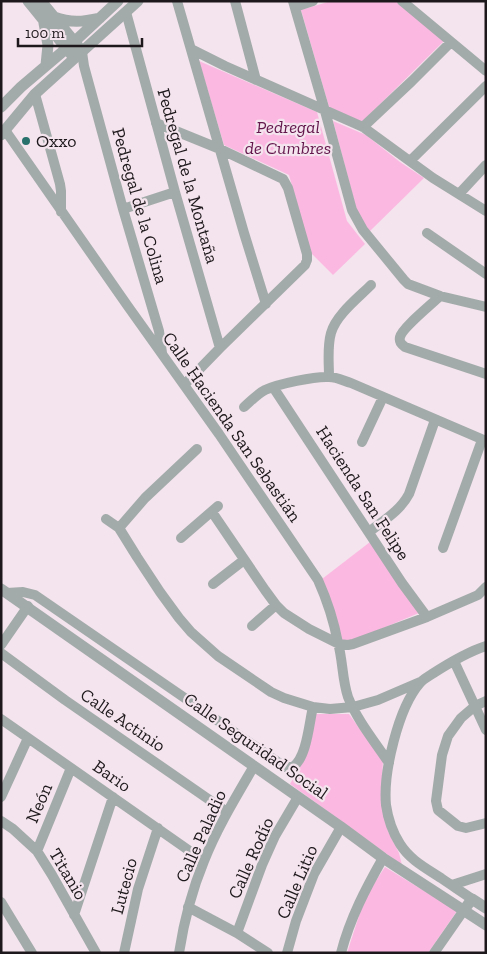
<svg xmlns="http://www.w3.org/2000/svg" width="487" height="954" viewBox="0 0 487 954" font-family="'Zilla Slab',serif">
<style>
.green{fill:#fbb9e1}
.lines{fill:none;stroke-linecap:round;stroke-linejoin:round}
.minor{stroke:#a3abaa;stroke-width:10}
.tertiary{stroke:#a3abaa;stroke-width:11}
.poi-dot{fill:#27706c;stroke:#f4e4ed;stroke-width:2}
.labels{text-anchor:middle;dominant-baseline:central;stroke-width:4.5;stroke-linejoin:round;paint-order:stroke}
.park-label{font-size:18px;font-style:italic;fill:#63164c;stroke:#f4e4ed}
.poi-label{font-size:18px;fill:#1d181b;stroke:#f4e4ed;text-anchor:start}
.street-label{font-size:18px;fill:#1d181b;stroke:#f4e4ed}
</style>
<rect width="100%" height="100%" fill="#f4e4ed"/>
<path class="green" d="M331 1H396L444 41 362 122 329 107 301 10Z
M199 61 317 112 347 221 365 244 333 275 311 253 289 175 224 145Z
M333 121 366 135 400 162 424 178 369 232 358 215Z
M370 542 419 613 345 644 338 643 329 594 322 579Z
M314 714H349L383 761 381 799 388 831 399 853 402 865 290 784 303 762Z
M385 867 457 911 428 953H347L365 897Z"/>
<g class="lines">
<path class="minor" d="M177 1 244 233 266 304
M235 1 256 80
M293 1 325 111 352 210 363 230 404 280 408 284 440 296 486 307
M402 1 486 71
M295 7 313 1
M126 12 175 192 220 348
M191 49 225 66 363 127 433 178 486 211
M82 52 84 66 123 209 159 331 162 353
M35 94 60 184 61 191V212
M156 123 220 149 283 179 288 188 307 254V260L305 265 220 348 184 385
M363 127 412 81 451 42
M5 130 127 305 219 434 318 580C327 600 334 622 338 643 343 661 342 679 348 697 357 720 375 742 389 763
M410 161 486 86
M459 194 486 165
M123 209 175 192
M427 233 486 274
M440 296C432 304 402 328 400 337 399 342 401 344 405 347L486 374
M329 377C329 362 327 347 331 333 336 315 358 298 371 285
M273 387 402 583 427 617
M244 407C250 402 257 394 265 390 278 384 315 376 329 377 337 377 344 381 351 383L486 441
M362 442 383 397
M212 512 265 590 276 605 284 613 309 629 339 644 348 645 353 644 427 617 478 595 486 587
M106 519 119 528 137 557 160 592 179 618 191 632 218 656 271 692 284 698 313 707 330 709 353 707 378 700 420 682
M119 528 145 498 197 449
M369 532C384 520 400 511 409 494L435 420
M181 538 218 506
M443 548 482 440
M213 584 244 560
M7 593 23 592 35 595 285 767H293C307 757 309 723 313 707
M252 626 276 605
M1 645 28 606
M1 653 65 700 227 812
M454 661 486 730
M486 701 475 706 461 718 448 736 442 755 436 801 438 810 458 826 466 828 486 823
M1 719 204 861
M1 797 28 738
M1 821 13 829 37 851 52 875 96 953
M37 851 71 768
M452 885 486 874
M472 899C462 892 451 885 441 878 426 868 410 860 400 844 393 833 388 819 386 805 383 773 398 708 420 683 423 679 428 677 432 674 449 663 467 652 486 646
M1 902 32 953
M188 907 237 933 268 953
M74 915 113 797
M237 933 262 865 275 836 298 797
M124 953 138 889 158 828
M179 953C184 921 192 890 204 861 217 828 236 797 254 766
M287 953 296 921 314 874 341 827
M341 953C350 918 366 888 383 858
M434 953 464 910"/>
<path class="tertiary" d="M28 1 71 54
M41 1 78 46
M54 17C71 23 82 22 100 18
M44 23 48 45 46 65
M1 107 21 87 74 42 118 1
M1 135 35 94 138 1
M1 589 341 827 383 858 486 925
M464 910 472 899 486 908"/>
</g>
<circle class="poi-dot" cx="26" cy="141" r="5"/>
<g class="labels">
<g class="park-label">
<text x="288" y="127">Pedregal<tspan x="288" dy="21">de Cumbres</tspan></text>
</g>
<g class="poi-label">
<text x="36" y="141">Oxxo</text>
</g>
<g class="street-label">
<text transform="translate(188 176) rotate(74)">Pedregal de la Montaña</text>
<text transform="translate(140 206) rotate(74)">Pedregal de la Colina</text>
<text transform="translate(232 427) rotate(55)">Calle Hacienda San Sebastián</text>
<text transform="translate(363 493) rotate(57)">Hacienda San Felipe</text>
<text transform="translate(123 720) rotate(34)">Calle Actinio</text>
<text transform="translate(256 746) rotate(35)">Calle Seguridad Social</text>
<text transform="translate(112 776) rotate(35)">Bario</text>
<text transform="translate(39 803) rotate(-67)">Neón</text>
<text transform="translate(201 836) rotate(-66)">Calle Paladio</text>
<text transform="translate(251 858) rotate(-66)">Calle Rodío</text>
<text transform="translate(68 874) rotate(59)">Titanio</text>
<text transform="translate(297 882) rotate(-67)">Calle Litio</text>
<text transform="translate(124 886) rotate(-75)">Lutecio</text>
</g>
</g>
<rect width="487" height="954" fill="none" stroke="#1d181b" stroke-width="5"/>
<path d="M18 38v8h124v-8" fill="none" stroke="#1d181b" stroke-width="2.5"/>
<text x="25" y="38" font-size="15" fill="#1d181b" stroke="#f4e4ed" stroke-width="4" paint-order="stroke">100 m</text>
</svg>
